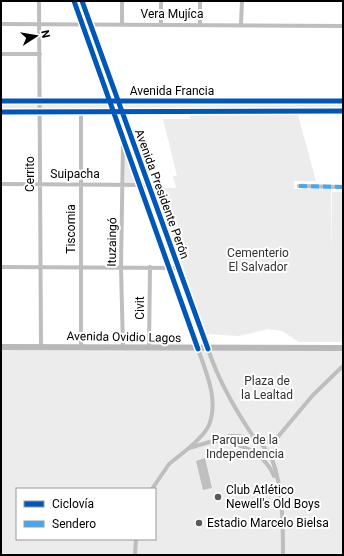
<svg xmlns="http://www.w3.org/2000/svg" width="344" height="556" viewBox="0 0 344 556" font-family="Roboto,sans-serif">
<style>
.green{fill:#ececec;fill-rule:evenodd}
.water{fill:#bfbfbf}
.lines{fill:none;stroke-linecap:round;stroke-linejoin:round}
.street{stroke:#bebebe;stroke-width:4}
.secondary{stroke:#b8b8b8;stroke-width:6}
.quiet{stroke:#3fa9f5;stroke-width:4;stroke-dasharray:8 4;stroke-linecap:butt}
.cycleway-casing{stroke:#fff;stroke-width:8}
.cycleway{stroke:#0057b8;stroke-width:5}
.poi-dot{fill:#595959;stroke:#fff;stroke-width:1.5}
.labels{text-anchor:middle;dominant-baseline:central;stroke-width:4;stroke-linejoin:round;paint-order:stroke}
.street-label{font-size:12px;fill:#000;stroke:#fff}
.park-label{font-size:12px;fill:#333;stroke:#fff}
.poi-label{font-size:12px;fill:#000;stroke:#fff;text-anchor:start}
</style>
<rect width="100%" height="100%" fill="#fff"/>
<path class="green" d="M1 101H343V111L1 112Z
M190 113 298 115 316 181H294V189H331L332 259V192H343V342H299L282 331 268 329 239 336 207 334 155 188H176L173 176H177L163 119H190Z
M126 154 136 183H126L125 181V155Z
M1 347 343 348V555H1ZM17 489H155V539H17Z"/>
<path class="water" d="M205 458 212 488 203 490 196 461Z"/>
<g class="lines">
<path class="street" d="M39 1 41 346
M122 1V24
M1 24 343 26
M161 24V1
M200 24V1
M241 24 242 1
M1 54H40
M81 112V347
M1 184 148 185
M299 186 343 187
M1 267 179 268
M123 348 121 267 123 144
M149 348 150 267
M208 349C218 379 233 406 251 433 257 442 268 448 272 459 283 488 283 524 283 555
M215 441C239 442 264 452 274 476
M190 447C197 441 205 434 209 425 219 400 206 372 198 349
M152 489 169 464 189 448 230 436H240L266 442 276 439 313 395 343 366
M135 555 136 539"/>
<path class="secondary" d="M74 1 198 349
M82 1 208 349
M1 101H343
M1 112 343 111
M1 347 343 348"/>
<path class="quiet" d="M299 186 343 187"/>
<defs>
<path id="cycleway" d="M74 1 198 349
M82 1 208 349
M1 101H343
M1 112 343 111"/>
</defs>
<use href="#cycleway" class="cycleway-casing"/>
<use href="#cycleway" class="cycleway"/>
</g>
<g class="poi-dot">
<circle cx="218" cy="497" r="4"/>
<circle cx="199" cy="523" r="4"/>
</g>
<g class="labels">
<g class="street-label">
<text x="172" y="14">Vera Mujíca</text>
<text x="172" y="91">Avenida Francia</text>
<text transform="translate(30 174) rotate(-90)">Cerrito</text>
<text x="75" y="174">Suipacha</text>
<text transform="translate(162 194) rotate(70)">Avenida Presidente Perón</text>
<text transform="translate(71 229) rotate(-90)">Tiscornia</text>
<text transform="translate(112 242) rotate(-89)">Ituzaingó</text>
<text transform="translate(140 308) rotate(-90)">Civit</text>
<text transform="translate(124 337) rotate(1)">Avenida Ovidio Lagos</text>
</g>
<g class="park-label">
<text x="258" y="253">Cementerio<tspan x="258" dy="14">El Salvador</tspan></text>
<text x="267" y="381">Plaza de<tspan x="267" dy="14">la Lealtad</tspan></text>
<text x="245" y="440">Parque de la<tspan x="245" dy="14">Independencia</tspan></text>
</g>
<g class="poi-label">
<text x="226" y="490">Club Atlético<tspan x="226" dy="14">Newell's Old Boys</tspan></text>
<text x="207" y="523">Estadio Marcelo Bielsa</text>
</g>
</g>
<rect width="344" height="556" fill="none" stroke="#000000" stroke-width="4"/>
<rect x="16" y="488" width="140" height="52" fill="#ffffff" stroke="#999999"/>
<rect x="24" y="501" width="20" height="6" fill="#0057b8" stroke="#999999"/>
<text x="52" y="508" font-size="12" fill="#000000">Ciclovía</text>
<rect x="24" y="521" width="20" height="6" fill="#3fa9f5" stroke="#999999"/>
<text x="52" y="528" font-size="12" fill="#000000">Sendero</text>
<g transform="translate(36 36) rotate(78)" stroke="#ffffff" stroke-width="3" paint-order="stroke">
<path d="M0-3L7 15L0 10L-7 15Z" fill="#000000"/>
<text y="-6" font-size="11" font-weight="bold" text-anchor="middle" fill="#000000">N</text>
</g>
</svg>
